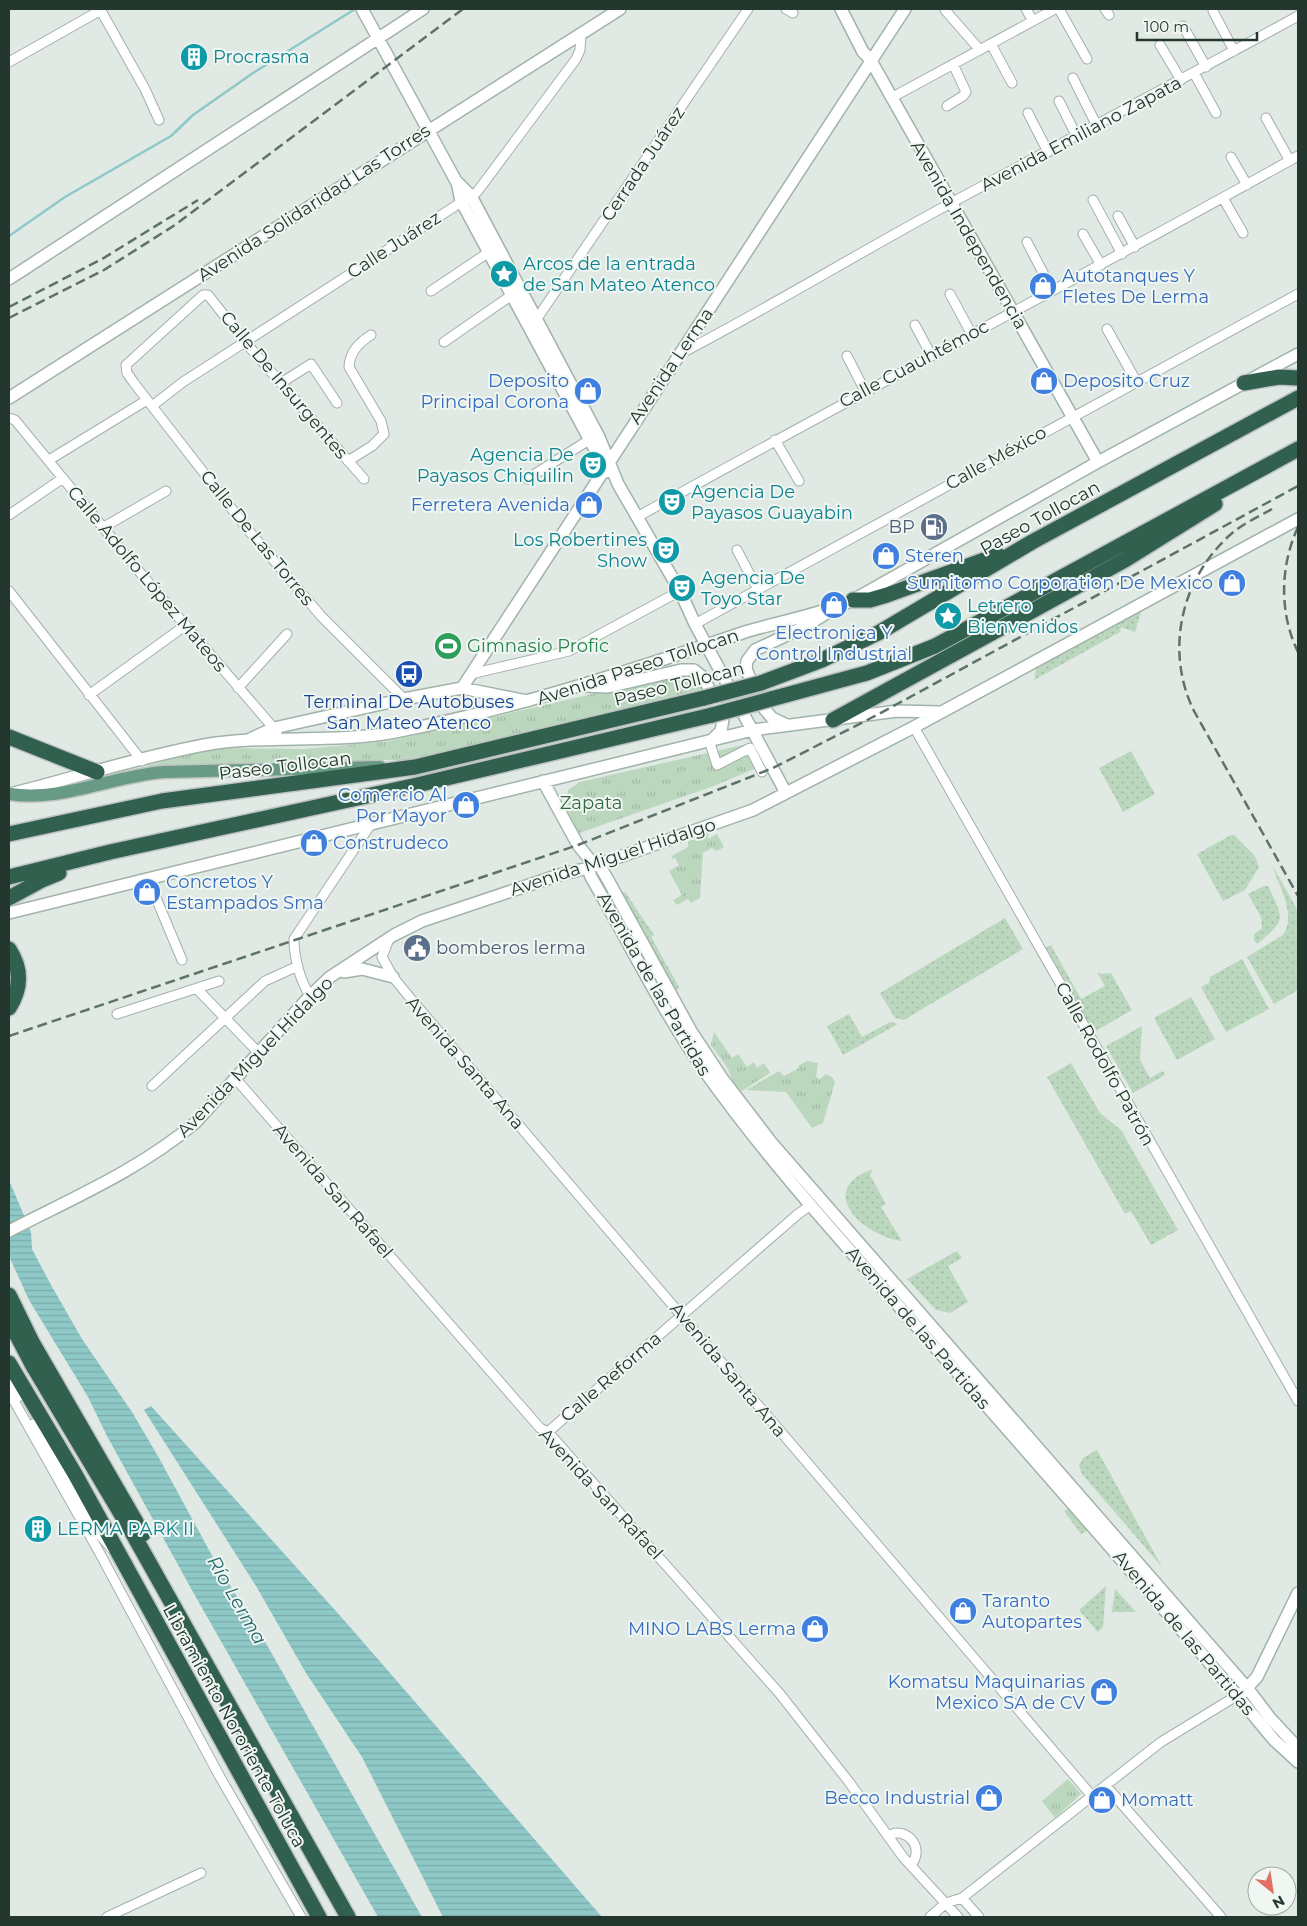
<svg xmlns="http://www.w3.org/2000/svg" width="1307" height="1926" viewBox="0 0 1307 1926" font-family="Montserrat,sans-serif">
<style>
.grass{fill:url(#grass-dots)}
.park{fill:url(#park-tufts)}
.water{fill:url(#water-rules)}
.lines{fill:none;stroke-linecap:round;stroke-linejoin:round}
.stream{stroke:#8ec8c7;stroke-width:2.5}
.street-casing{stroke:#a4b0a9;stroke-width:11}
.secondary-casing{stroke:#a1b3a9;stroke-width:14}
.primary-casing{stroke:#bdc3c0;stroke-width:15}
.highway-casing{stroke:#bdc3c0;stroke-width:18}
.street{stroke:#fff;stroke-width:9}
.secondary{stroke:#fff;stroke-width:11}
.primary{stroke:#699a85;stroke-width:12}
.highway{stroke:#32604f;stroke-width:15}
.rail{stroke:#5d7369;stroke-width:2.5;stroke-dasharray:10 5;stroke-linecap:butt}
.highway-bridge-casing{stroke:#bdc3c0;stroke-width:18;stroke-linecap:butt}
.highway-bridge{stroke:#32604f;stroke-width:15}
.labels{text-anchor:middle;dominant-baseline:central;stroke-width:4;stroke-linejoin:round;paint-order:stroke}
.culture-label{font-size:18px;fill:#0d838f;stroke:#f0f6f2;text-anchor:start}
.street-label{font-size:18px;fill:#23372e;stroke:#f0f6f2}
.shop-label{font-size:18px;fill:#366cbe;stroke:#f0f6f2;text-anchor:start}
.service-label{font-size:18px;fill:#4e5e75;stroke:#f0f6f2;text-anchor:end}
.leisure-label{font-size:18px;fill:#27864d;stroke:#f0f6f2;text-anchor:start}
.transit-label{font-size:18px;fill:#164399;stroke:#f0f6f2}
.park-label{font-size:18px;fill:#32693e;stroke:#f0f6f2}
.water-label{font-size:19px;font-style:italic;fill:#246c6c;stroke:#f0f6f2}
</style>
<defs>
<pattern id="grass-dots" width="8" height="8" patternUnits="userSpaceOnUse" patternTransform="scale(1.25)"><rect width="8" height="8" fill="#bbd8be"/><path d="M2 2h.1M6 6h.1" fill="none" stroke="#a0baa4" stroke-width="1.8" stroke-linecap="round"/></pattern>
<pattern id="park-tufts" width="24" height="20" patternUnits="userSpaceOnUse" patternTransform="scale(1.25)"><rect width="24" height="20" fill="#bbd8be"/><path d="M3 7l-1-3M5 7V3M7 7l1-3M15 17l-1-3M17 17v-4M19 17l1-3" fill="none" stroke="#a0baa4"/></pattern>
<pattern id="water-rules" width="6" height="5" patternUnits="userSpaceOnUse" patternTransform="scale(1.25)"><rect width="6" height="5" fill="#8ec8c7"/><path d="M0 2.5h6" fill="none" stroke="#7aacab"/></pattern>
</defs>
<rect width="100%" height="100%" fill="#e0e9e3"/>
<path class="grass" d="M1142 609 1135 632 1121 627 1120 632 1034 680 1036 669Z
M1131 751 1155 794 1123 812 1099 768Z
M1231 835H1234L1255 856 1259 867 1245 890 1223 901 1197 854Z
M1272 865 1298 911V990L1274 1004 1247 957 1283 935C1297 915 1279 886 1272 865Z
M1264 886H1268C1284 921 1287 919 1257 944L1254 940V934L1262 928 1261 917 1248 894Z
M625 892 654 935 651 937 679 987 677 990 656 966 619 895Z
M1005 918 1023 949 904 1020 895 1018 880 993Z
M1051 945 1081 999 1105 986 1097 972 1102 974 1111 973 1132 1010 1094 1032 1046 948Z
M1242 959 1269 1009 1226 1032 1201 987 1209 983 1210 977Z
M1191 997 1215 1039 1177 1060 1154 1018Z
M849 1014 862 1037 890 1022 898 1024 843 1055 827 1026Z
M1142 1026 1140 1060 1150 1078 1163 1071 1165 1075 1133 1093 1106 1046Z
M1071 1063 1100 1113 1121 1130 1178 1230 1151 1245 1131 1211 1125 1214 1047 1077Z
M873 1169 870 1175 886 1204 881 1207 902 1241C863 1236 814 1190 873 1169Z
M957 1251 962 1258 948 1266 968 1302 950 1313 936 1310 907 1279Z
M1097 1450 1162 1567 1082 1474 1079 1465 1083 1458Z
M1071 1507 1082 1521 1087 1531 1081 1534 1064 1511Z
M1106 1586 1103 1627 1098 1632 1079 1610Z
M1115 1589 1136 1612H1112Z"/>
<path class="park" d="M683 673 697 678 702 689 415 760H303L170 767 146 766 212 748 304 749 390 741Z
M743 745H746L759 767 711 787 579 833 566 808 568 790 580 782Z
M708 834V839L717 834 724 847 717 851 712 848 703 853 700 898 691 903 688 899 677 905 673 900 682 895 669 871 679 865 675 858 672 859V856L688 847V841Z
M714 1032 732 1058 738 1054 747 1067 754 1062 757 1068 764 1063 770 1073 742 1091 734 1084 727 1067 711 1045Z
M807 1061 818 1063 816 1077 820 1079 826 1074 832 1077 835 1082 823 1123 812 1128 786 1092 746 1090 779 1071 784 1076 799 1068 798 1066Z
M1068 1779 1081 1794 1055 1818 1042 1801Z"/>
<path class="water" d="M9 1180 31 1232 32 1249 51 1285 82 1339 132 1412 159 1458 215 1561 264 1640 422 1917H378L193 1592 107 1436 88 1397 29 1300 9 1256Z
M151 1406 343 1619 602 1917H443L362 1757 306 1673 256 1586 144 1410Z"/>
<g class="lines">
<path class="stream" d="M9 236 65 197 171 136 193 115 253 73 355 9"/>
<defs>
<path id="street" d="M100 9 145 89 159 120
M786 9 793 13
M1026 9 1033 21
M1059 9 1087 59
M1105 9 1109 15
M945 10 980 50
M1213 11 1234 51
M1183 26 1206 67
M991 44 1012 83
M1160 45 1181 80
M9 62 101 10
M1194 73 1216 113
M1073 78 1097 126
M891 98 1055 9
M1059 101 1077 137
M947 106 963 96 966 92 953 64
M1028 113 1048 152
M1266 118 1290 161
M1231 157 1247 185
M1223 198 1243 233
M1093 200 1122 254
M1118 216 1135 247
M1083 234 1101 265
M1027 242 1052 290
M431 291 489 252
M950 294 971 333
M536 320 748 9
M915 325 931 355
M1107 329 1136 381
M444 342 512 295
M680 354C772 306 860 252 951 203 1067 140 1183 79 1298 16
M847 356 865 391
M281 383 311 364 337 403
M152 406 183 382 477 192 576 59 580 50 581 33
M9 418 15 420 143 576 277 732
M775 440 799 481
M49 460 147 400
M348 461 372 446 384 434 381 421 349 367C350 351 359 343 371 335
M364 479 246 343 208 295H203L126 365 127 373 134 383 249 531 321 616 404 699
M527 479 589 440
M9 515 63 478
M637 517C857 395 1079 278 1298 156
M104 527 166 491
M737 550 757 588
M9 591 142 761
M695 624 1298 294
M471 674 569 651 680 591
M238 688 287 634
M89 695 186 625
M914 727 1298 1401
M709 740 717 765 750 748 762 772
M148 879 182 960
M389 939 382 957 393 977 411 999 1092 1796
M197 989 258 1052
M310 996C300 980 294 958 294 939L371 824
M117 1014 219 981
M235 1078 540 1428 548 1432 780 1694 849 1782 903 1857 958 1917
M152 1086 265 981 298 966
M9 1383 18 1397
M9 1392 98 1550 220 1777 301 1917
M33 1424 99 1534 111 1548
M548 1432 798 1214 811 1205
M1106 1786 1221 1917
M888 1836C905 1825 926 1847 911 1865
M962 1898 979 1917
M107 1917 201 1873
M930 1917 946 1903 962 1898 1161 1742 1238 1695"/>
<path id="secondary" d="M362 9 456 181 471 196 506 262 599 437 618 484 680 591 695 624 786 793
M841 9 863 52 870 59 1098 462
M457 182 461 201 607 472
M9 279 423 9
M9 398 620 9
M583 686 608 687 681 670H694L704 678 723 719 721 731 713 739
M462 688 905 9
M787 725 772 718 762 706 746 669 747 661 755 650 804 627 825 614
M250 739 274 728 404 699 462 688 527 701
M543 781 578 845 590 860 598 863 608 880 691 1031 722 1078 771 1142 1248 1689 1270 1718 1298 1748
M14 793C76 777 141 757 204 745 267 734 332 744 395 732 514 709 630 671 745 632 781 621 819 615 853 600L1098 462 1298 354
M590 861 588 868 591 877C629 942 662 1011 706 1073 772 1166 851 1251 926 1337 1043 1470 1161 1603 1274 1740L1298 1762
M9 913 753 730 897 711 939 712
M344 972 362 969 393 977
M9 1231C73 1198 139 1170 195 1123L310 996 330 977 394 935 422 921 559 875 588 868 753 810 914 727 1298 519
M1243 1692 1257 1677 1298 1593"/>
<path id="primary" d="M10 794C63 802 111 776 164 772L380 767"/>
<path id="highway" d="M1244 383 1279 377 1298 378
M853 600H870L887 595 998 555
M761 683 822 660 880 632 1032 542 1298 398
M771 699 867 673 935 646 1298 449
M833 720 1125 560 1215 504
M9 737 97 772
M9 834 162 801 415 767 704 698
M9 877 110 852 417 785 712 715
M9 898 42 880 59 873
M9 949C22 969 21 989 9 1008
M9 1295 32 1342 143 1534
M9 1320 33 1366 133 1534 348 1917
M9 1363 75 1474 319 1917"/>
</defs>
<use href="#street" class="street-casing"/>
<use href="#secondary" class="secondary-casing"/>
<use href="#primary" class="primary-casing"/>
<use href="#highway" class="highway-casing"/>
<use href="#street" class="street"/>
<use href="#secondary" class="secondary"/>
<use href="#primary" class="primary"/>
<use href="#highway" class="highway"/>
<path class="rail" d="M9 307 102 259 198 200
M9 318 104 270 175 225 463 9
M1272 509C1258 517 1242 524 1230 535 1180 580 1165 652 1194 711L1298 896
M1298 527C1280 566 1279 613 1298 652
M9 1036 578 845 773 768 877 715 1298 486"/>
<defs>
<path id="highway-bridge" d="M704 698 761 683
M712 715 771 699"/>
</defs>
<use href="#highway-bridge" class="highway-bridge-casing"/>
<use href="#highway-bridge" class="highway-bridge"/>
</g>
<defs>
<symbol id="building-disc" viewBox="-11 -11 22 22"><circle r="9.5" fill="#0f9aa8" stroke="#f0f6f2"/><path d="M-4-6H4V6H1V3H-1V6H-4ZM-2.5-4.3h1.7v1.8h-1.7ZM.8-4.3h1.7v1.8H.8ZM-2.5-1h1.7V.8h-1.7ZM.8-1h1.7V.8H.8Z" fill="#fff"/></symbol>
<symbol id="sight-disc" viewBox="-11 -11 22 22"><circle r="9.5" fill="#0f9aa8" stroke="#f0f6f2"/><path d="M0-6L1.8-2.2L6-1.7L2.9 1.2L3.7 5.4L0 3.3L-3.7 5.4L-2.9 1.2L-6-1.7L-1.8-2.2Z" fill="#fff"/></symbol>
<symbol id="shop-disc" viewBox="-11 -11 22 22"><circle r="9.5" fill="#3f7fe0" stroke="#f0f6f2"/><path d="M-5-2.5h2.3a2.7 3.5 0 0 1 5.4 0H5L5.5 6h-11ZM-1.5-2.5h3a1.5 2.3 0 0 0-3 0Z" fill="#fff"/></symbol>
<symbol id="theatre-disc" viewBox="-11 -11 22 22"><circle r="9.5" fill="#0f9aa8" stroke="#f0f6f2"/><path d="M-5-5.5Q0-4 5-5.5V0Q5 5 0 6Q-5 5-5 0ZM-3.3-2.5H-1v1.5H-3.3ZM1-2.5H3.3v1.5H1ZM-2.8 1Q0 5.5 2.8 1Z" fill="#fff"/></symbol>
<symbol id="fuel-disc" viewBox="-11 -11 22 22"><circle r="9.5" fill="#5c6f8a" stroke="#f0f6f2"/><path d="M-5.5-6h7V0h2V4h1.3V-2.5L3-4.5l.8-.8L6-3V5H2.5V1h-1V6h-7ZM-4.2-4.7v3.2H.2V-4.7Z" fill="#fff"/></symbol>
<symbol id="stadium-disc" viewBox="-11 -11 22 22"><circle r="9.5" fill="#2e9e5b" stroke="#f0f6f2"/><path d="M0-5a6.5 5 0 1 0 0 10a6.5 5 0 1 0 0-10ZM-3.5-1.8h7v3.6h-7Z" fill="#fff"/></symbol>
<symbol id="bus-disc" viewBox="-11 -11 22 22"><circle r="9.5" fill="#1a4fb4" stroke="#f0f6f2"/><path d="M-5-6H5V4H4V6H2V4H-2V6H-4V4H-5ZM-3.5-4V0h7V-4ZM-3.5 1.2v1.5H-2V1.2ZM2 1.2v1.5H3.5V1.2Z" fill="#fff"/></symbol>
<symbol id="civic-disc" viewBox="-11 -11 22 22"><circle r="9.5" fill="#5c6f8a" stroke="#f0f6f2"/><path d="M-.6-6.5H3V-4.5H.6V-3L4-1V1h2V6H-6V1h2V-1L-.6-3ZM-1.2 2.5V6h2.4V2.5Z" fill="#fff"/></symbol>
</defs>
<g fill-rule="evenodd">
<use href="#building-disc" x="178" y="41" width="32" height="32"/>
<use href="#sight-disc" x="488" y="258" width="32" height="32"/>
<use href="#shop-disc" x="1027" y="270" width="32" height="32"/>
<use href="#shop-disc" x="1028" y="365" width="32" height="32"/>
<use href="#shop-disc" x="572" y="375" width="32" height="32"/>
<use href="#theatre-disc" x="577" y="449" width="32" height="32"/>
<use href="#theatre-disc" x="656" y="486" width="32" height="32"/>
<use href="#shop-disc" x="573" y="489" width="32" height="32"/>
<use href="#fuel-disc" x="918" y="511" width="32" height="32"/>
<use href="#theatre-disc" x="650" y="534" width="32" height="32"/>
<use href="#shop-disc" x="870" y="540" width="32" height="32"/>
<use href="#shop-disc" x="1216" y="567" width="32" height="32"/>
<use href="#theatre-disc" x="666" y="572" width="32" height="32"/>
<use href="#shop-disc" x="818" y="589" width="32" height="32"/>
<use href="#sight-disc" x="932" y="600" width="32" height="32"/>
<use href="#stadium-disc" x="432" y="630" width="32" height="32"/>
<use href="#bus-disc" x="393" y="658" width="32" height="32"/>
<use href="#shop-disc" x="450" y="789" width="32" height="32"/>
<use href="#shop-disc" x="298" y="827" width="32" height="32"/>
<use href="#shop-disc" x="131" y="876" width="32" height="32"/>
<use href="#civic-disc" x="401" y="932" width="32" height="32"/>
<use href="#building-disc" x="22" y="1513" width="32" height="32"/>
<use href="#shop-disc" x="947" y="1595" width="32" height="32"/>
<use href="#shop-disc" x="799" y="1613" width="32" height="32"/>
<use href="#shop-disc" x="1088" y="1676" width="32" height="32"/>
<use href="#shop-disc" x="973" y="1782" width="32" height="32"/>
<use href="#shop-disc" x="1086" y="1784" width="32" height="32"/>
</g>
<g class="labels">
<g class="culture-label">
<text x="213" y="57">Procrasma</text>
<text x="523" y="264">Arcos de la entrada<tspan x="523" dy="21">de San Mateo Atenco</tspan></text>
<text x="574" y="455" text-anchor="end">Agencia De<tspan x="574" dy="21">Payasos Chiquilin</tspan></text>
<text x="691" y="492">Agencia De<tspan x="691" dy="21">Payasos Guayabin</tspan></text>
<text x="647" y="540" text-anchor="end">Los Robertines<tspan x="647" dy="21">Show</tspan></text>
<text x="701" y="578">Agencia De<tspan x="701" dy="21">Toyo Star</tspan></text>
<text x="967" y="606">Letrero<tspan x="967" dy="21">Bienvenidos</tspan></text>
<text x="57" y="1529">LERMA PARK II</text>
</g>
<g class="street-label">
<text transform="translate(1081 134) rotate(-28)">Avenida Emiliano Zapata</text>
<text transform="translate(643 164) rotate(-56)">Cerrada Juárez</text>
<text transform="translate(314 203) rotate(-33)">Avenida Solidaridad Las Torres</text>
<text transform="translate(969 235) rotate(60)">Avenida Independencia</text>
<text transform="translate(394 245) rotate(-33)">Calle Juárez</text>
<text transform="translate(914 364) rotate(-28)">Calle Cuauhtémoc</text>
<text transform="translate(671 366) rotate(-56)">Avenida Lerma</text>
<text transform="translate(284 385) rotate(50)">Calle De Insurgentes</text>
<text transform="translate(996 458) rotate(-29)">Calle México</text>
<text transform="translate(1040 518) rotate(-29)">Paseo Tollocan</text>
<text transform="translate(257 538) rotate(51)">Calle De Las Torres</text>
<text transform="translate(147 579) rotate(50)">Calle Adolfo López Mateos</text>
<text transform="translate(638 667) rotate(-18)">Avenida Paseo Tollocan</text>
<text transform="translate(679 684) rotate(-14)">Paseo Tollocan</text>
<text transform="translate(285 766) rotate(-7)">Paseo Tollocan</text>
<text transform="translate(613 857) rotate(-18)">Avenida Miguel Hidalgo</text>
<text transform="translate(654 984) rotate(60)">Avenida de las Partidas</text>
<text transform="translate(255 1057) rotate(-46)">Avenida Miguel Hidalgo</text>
<text transform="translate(465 1063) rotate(49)">Avenida Santa Ana</text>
<text transform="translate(1105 1064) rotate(61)">Calle Rodolfo Patrón</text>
<text transform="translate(333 1191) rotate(49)">Avenida San Rafael</text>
<text transform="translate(918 1328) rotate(49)">Avenida de las Partidas</text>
<text transform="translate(728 1370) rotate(50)">Avenida Santa Ana</text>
<text transform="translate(611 1377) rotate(-41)">Calle Reforma</text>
<text transform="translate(601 1494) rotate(47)">Avenida San Rafael</text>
<text transform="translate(1184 1633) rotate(50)">Avenida de las Partidas</text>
<text transform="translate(234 1726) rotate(61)">Libramiento Nororiente Toluca</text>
</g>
<g class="shop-label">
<text x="1062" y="276">Autotanques Y<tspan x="1062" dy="21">Fletes De Lerma</tspan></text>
<text x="569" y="381" text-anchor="end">Deposito<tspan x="569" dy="21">Principal Corona</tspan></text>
<text x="1063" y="381">Deposito Cruz</text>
<text x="570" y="505" text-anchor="end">Ferretera Avenida</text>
<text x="905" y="556">Steren</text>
<text x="1213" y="583" text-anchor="end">Sumitomo Corporation De Mexico</text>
<text x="834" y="633" text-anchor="middle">Electronica Y<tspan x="834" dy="21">Control Industrial</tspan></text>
<text x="447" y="795" text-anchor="end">Comercio Al<tspan x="447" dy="21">Por Mayor</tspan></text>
<text x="333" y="843">Construdeco</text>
<text x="166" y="882">Concretos Y<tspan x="166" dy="21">Estampados Sma</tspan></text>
<text x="982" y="1601">Taranto<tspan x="982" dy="21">Autopartes</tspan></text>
<text x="796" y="1629" text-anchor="end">MINO LABS Lerma</text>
<text x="1085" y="1682" text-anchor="end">Komatsu Maquinarias<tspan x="1085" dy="21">Mexico SA de CV</tspan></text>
<text x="970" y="1798" text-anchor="end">Becco Industrial</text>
<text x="1121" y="1800">Momatt</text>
</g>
<g class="service-label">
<text x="915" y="527">BP</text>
<text x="436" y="948" text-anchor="start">bomberos lerma</text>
</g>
<g class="leisure-label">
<text x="467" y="646">Gimnasio Profic</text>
</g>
<g class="transit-label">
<text x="409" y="702">Terminal De Autobuses<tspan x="409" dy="21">San Mateo Atenco</tspan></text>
</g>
<g class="park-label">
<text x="591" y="803">Zapata</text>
</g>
<g class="water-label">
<text transform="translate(237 1600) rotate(60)">Río Lerma</text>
</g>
</g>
<rect width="1307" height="1926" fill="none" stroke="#23372e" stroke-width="20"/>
<g transform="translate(1272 1891) rotate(150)"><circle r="24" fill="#f0f6f2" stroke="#9eaaa4"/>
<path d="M0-4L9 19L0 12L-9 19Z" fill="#e16f66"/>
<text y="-8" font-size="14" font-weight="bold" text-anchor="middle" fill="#23372e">N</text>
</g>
<path d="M1137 32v8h120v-8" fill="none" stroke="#23372e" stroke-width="2.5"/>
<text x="1144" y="32" font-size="15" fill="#23372e" stroke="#f0f6f2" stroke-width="4" paint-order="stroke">100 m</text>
</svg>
